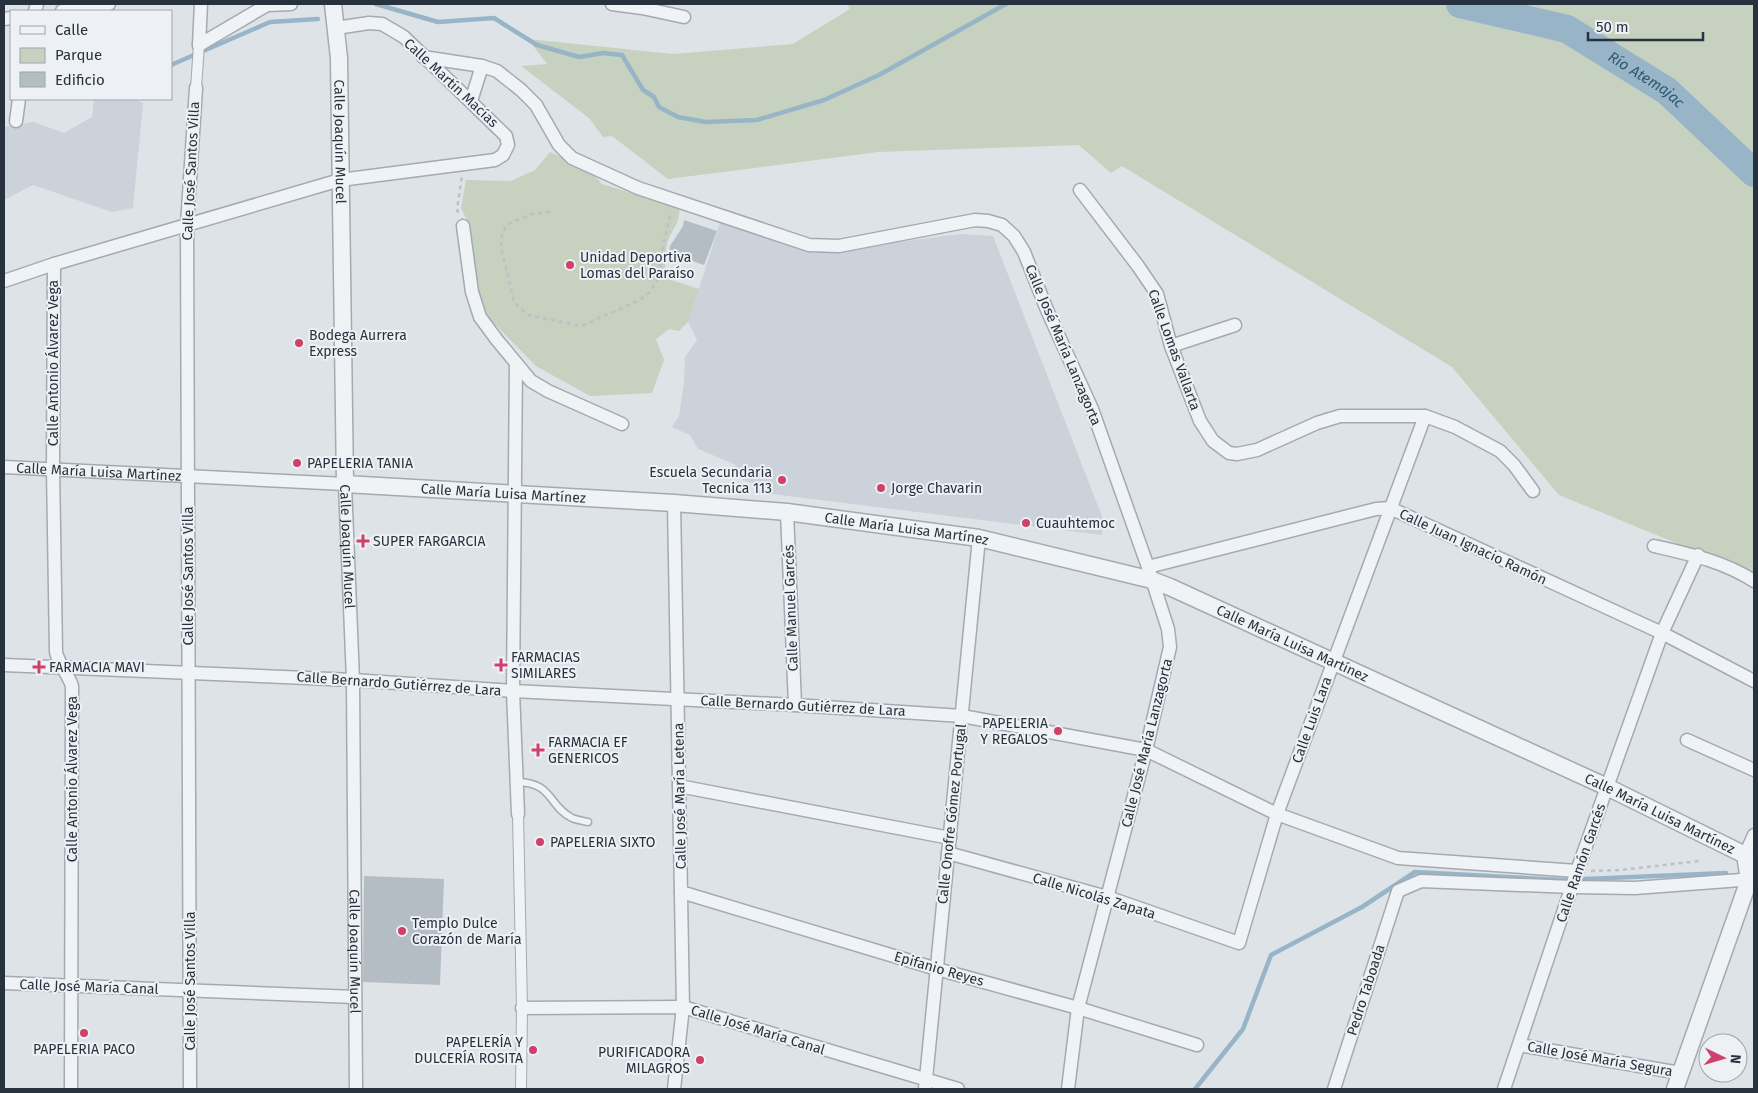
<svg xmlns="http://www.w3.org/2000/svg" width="1758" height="1093" viewBox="0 0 1758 1093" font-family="'Fira Sans',sans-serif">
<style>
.built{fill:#ccd2d9}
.green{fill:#c6d1bf}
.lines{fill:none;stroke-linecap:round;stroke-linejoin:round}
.stream{stroke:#98b5c8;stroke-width:4.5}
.river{stroke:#98b5c8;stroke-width:28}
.building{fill:#b5bdc4}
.service-casing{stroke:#a3aab1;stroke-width:9}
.pedestrian-casing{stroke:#a3aab1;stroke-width:12}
.minor-casing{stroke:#a3aab1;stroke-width:15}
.tertiary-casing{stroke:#a3aab1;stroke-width:19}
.path{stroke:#bcc1c6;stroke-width:2.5;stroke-dasharray:4 4;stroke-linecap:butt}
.service{stroke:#f0f3f6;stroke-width:6}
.pedestrian{stroke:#f0f3f6;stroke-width:10}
.minor{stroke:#f0f3f6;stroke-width:12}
.tertiary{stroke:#f0f3f6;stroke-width:16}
.poi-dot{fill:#ce4168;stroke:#edf1f5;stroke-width:2}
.labels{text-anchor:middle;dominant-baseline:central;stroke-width:4;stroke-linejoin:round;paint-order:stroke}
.street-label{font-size:14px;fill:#27323e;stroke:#edf1f5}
.poi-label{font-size:14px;fill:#27323e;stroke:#edf1f5;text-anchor:start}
.water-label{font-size:15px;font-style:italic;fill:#315672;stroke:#edf1f5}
</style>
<rect width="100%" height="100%" fill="#dee3e7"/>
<path class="built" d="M94 99H132L143 103 133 208 112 212 33 185 4 200V127L33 122 64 133 92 117Z
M721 220 814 253 960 234 993 236 1103 519 1102 535 756 492V484L743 480 734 464 698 449 690 435 672 427 679 416 684 382 685 357 697 340 688 322Z"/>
<path class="green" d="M847 4H1754V575L1559 495 1452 367 1122 166 1111 173 1079 145 878 152 668 179 612 136 603 137 589 118 521 66 547 64 528 39 673 54 793 44 850 9Z
M550 152 589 170 602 184 680 208C678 225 676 224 669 238 664 251 665 264 665 278L699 289 688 322 679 331 669 329 656 339 664 360 652 393 590 396 536 366 480 309 468 222 461 208 466 180 511 181 535 170Z"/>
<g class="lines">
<path class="stream" d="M376 4 438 22 494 18 537 45 579 57 603 53 622 55 643 90 654 97 659 107 678 117 706 122 757 120 824 100 879 75 1006 4
M171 65 270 22 318 19
M1195 1089 1243 1029 1271 955 1362 907 1415 872 1562 880 1726 873"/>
<path class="river" id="s1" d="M1460 4 1567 29 1667 91 1754 173"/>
</g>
<path class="building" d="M684 220 717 231 704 265 669 253 670 246 683 226Z
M364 876 444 879 440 985 363 982Z"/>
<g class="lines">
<defs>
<path id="service" d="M517 782C554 783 547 805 572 818 577 820 583 821 588 822"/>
<path id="pedestrian" d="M196 88 199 45
M518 814 522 1008 521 1089"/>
<g id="minor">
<path d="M612 4 642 8 684 17"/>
<path d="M35 11 37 4"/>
<path d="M62 11 109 4"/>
<path d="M4 19 11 18"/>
<path d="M199 45 267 5 291 4"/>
<path d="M199 45 201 4"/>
<path d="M423 57 482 66 497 71 521 90 536 105 559 145 572 158 638 188 809 245 839 246 975 220 988 221 1002 225 1014 236 1024 252 1047 310 1092 409 1148 567 1168 629 1170 647 1146 750 1078 1008 1068 1089"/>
<path d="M471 101 482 66"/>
<path d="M16 121 19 99"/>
<path d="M1080 190 1138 266 1157 294 1171 346 1200 421 1213 441 1229 453 1237 454 1257 450 1317 423 1340 416H1425L1455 427 1500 451 1514 465 1533 491"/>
<path d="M463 226 472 292 480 317 497 340 531 381 548 391 622 424"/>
<path d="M54 264 53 469 56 652C59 665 68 674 72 686L71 1089"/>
<path d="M4 281 54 264 340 180 495 160 503 155 508 145 506 136 404 37 394 31 382 24 369 23 336 28"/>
<path d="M1171 346 1235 325"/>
<path d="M516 363 513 691 518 814"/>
<path id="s2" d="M4 467 345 484 353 680 356 1089"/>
<path d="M787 512 795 705"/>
<path d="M1654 546C1689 554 1723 561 1754 581"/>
<path d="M1148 567 1376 509 1390 508 1662 633 1754 681"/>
<path d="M4 665 353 680 513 691 795 705 962 716 1146 750 1277 814 1398 858 1577 871"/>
<path d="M1687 740 1754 770"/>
<path d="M679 786 950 838"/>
<path d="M948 853 1107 897 1239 943 1277 814 1425 416"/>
<path d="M1745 855 1754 835"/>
<path d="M681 892 937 969 1078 1008 1197 1045"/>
<path d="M4 983 355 997"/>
<path d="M522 1008 683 1007 958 1089"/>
<path d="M1519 1045 1680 1073"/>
<path d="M190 1089 187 225 196 88"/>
<path d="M674 1089 683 1007 674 503"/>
<path d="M925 1089 979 538"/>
<path d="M1334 1089 1398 891 1421 881 1572 887 1635 888 1754 879"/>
<path d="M1504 1089 1577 871 1662 633 1698 555"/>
</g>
<g id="tertiary">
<path id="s3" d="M333 4 339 58 345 484 674 503 787 512 979 538 1152 580 1170 587 1607 787 1745 855 1749 880 1675 1089"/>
</g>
</defs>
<use href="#service" class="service-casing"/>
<use href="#pedestrian" class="pedestrian-casing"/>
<use href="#minor" class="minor-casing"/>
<use href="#tertiary" class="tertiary-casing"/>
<path class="path" d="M550 212 532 214 508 224 502 233 501 247 514 302 528 315 581 326 638 301 650 292 658 279 663 245 671 213
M458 213 457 209 462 176
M1591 871 1621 870 1699 861"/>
<use href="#service" class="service"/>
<use href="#pedestrian" class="pedestrian"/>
<use href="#minor" class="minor"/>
<use href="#tertiary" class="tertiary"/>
</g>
<g class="poi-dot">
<circle cx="570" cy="265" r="5"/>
<circle cx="299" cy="343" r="5"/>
<circle cx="297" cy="463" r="5"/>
<circle cx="782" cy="480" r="5"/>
<circle cx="881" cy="488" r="5"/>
<circle cx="1026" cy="523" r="5"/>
<path d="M360.5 533.5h5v5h5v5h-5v5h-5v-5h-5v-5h5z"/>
<path d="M498.5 657.5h5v5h5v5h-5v5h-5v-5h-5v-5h5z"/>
<path d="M36.5 659.5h5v5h5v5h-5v5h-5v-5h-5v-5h5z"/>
<circle cx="1058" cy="731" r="5"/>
<path d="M535.5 742.5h5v5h5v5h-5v5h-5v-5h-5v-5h5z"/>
<circle cx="540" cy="842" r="5"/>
<circle cx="402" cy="931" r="5"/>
<circle cx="84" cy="1033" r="5"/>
<circle cx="533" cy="1050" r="5"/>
<circle cx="700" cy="1060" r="5"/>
</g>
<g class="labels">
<g class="street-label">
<text transform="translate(451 83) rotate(43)">Calle Martín Macías</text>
<text stroke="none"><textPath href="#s3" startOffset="138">Calle Joaquín Mucel</textPath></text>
<text transform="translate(191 171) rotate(-87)">Calle José Santos Villa</text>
<text transform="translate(1063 345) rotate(67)">Calle José María Lanzagorta</text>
<text transform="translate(1174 350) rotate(70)">Calle Lomas Vallarta</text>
<text transform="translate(53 363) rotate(-90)">Calle Antonio Álvarez Vega</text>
<text stroke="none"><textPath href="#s2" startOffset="95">Calle María Luisa Martínez</textPath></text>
<text stroke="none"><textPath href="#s3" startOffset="639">Calle María Luisa Martínez</textPath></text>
<text stroke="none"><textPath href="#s3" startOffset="1044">Calle María Luisa Martínez</textPath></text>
<text stroke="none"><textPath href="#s2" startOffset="404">Calle Joaquín Mucel</textPath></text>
<text transform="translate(1473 547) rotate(25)">Calle Juan Ignacio Ramón</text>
<text transform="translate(188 576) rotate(-90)">Calle José Santos Villa</text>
<text transform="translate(791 608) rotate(-92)">Calle Manuel Garcés</text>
<text stroke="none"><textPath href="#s3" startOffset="1449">Calle María Luisa Martínez</textPath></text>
<text transform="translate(399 684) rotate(4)">Calle Bernardo Gutiérrez de Lara</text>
<text transform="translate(803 706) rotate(3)">Calle Bernardo Gutiérrez de Lara</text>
<text transform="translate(1312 720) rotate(-70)">Calle Luis Lara</text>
<text transform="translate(1147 743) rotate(-76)">Calle José María Lanzagorta</text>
<text transform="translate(72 779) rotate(-90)">Calle Antonio Álvarez Vega</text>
<text transform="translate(680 796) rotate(-91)">Calle José María Letena</text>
<text stroke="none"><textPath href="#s3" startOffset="1854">Calle María Luisa Martínez</textPath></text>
<text transform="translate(952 814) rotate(-84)">Calle Onofre Gómez Portugal</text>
<text transform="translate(1581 863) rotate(-71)">Calle Ramón Garcés</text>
<text transform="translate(1094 896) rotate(17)">Calle Nicolás Zapata</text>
<text stroke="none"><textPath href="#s2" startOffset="809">Calle Joaquín Mucel</textPath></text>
<text transform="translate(939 969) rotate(16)">Epifanio Reyes</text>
<text transform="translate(190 981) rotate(-90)">Calle José Santos Villa</text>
<text transform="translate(89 987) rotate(2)">Calle José María Canal</text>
<text transform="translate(1366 990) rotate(-72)">Pedro Taboada</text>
<text transform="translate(758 1030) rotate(17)">Calle José María Canal</text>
<text transform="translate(1600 1059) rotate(10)">Calle José María Segura</text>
</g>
<g class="poi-label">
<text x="580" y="257">Unidad Deportiva<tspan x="580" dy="16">Lomas del Paraíso</tspan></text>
<text x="309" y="335">Bodega Aurrera<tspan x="309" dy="16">Express</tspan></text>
<text x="307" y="463">PAPELERIA TANIA</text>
<text x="772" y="472" text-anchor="end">Escuela Secundaria<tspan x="772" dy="16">Tecnica 113</tspan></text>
<text x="891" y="488">Jorge Chavarin</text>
<text x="1036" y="523">Cuauhtemoc</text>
<text x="373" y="541">SUPER FARGARCIA</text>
<text x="511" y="657">FARMACIAS<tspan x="511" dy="16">SIMILARES</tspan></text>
<text x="49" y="667">FARMACIA MAVI</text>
<text x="1048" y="723" text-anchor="end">PAPELERIA<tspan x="1048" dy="16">Y REGALOS</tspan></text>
<text x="548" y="742">FARMACIA EF<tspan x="548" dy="16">GENERICOS</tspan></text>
<text x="550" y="842">PAPELERIA SIXTO</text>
<text x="412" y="923">Templo Dulce<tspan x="412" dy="16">Corazón de María</tspan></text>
<text x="523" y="1042" text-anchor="end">PAPELERÍA Y<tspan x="523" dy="16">DULCERÍA ROSITA</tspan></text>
<text x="84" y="1049" text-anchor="middle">PAPELERIA PACO</text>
<text x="690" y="1052" text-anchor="end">PURIFICADORA<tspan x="690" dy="16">MILAGROS</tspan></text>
</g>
<g class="water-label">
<text stroke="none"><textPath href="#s1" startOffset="204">Río Atemajac</textPath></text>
</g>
</g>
<rect width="1758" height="1093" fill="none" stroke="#27323e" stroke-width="10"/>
<rect x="10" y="10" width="162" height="90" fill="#edf1f5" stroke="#9ea5ac"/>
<rect x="20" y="26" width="25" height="8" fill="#f0f3f6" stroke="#9ea5ac"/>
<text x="55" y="35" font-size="15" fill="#27323e">Calle</text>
<rect x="20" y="48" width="25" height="15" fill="#c6d1bf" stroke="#9ea5ac"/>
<text x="55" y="60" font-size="15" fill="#27323e">Parque</text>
<rect x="20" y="72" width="25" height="15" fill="#b5bdc4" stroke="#9ea5ac"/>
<text x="55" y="85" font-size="15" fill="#27323e">Edificio</text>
<g transform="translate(1723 1058) rotate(95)"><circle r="24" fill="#edf1f5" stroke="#9ea5ac"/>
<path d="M0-4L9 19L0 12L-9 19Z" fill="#ce4168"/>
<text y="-8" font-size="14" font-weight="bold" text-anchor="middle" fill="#27323e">N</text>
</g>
<path d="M1588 32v8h115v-8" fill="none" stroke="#27323e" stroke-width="2.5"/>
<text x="1596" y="32" font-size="15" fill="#27323e" stroke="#edf1f5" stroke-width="4" paint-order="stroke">50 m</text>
</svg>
